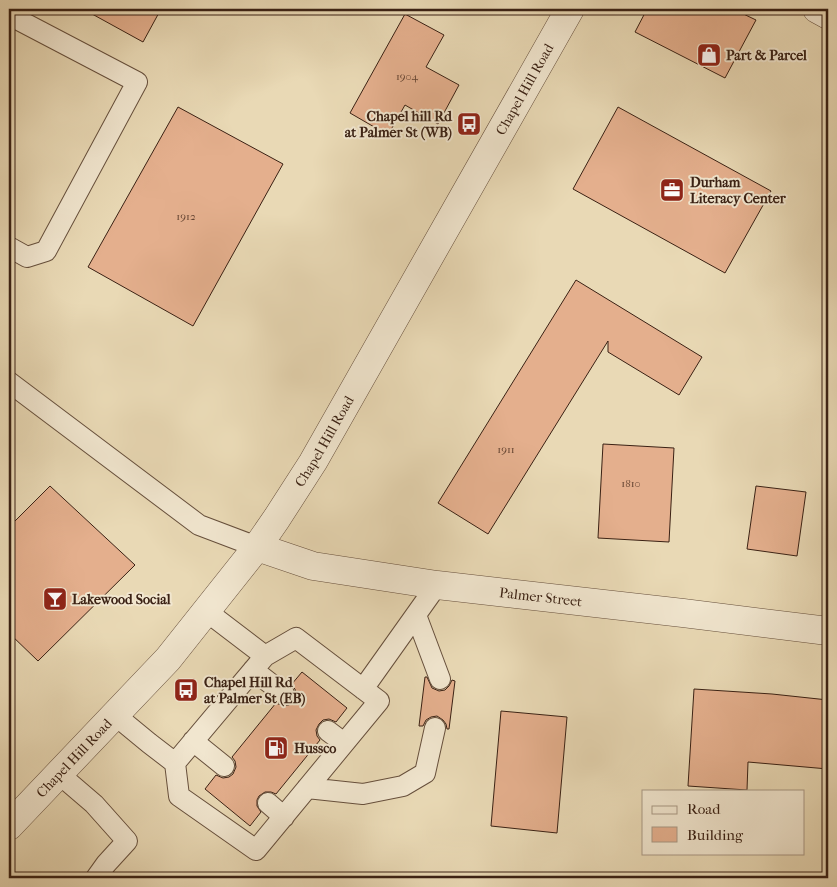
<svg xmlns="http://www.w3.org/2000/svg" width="837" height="887" viewBox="0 0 837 887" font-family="'IM FELL French Canon',serif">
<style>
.building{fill:#e4af8d;stroke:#3a2114}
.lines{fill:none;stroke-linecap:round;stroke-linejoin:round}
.service-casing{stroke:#664f3c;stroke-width:22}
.minor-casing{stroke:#664f3c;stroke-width:29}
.tertiary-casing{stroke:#664f3c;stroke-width:29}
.service{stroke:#f1e6cf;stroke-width:20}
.minor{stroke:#f1e6cf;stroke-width:28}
.tertiary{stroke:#f1e6cf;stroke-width:28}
.labels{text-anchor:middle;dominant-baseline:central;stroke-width:4;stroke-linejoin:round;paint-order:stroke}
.number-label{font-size:11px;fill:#644432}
.poi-label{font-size:14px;font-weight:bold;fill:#3a2114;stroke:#f1e6cf;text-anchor:start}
.street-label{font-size:14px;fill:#3a2114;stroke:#f1e6cf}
</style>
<rect width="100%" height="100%" fill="#e9d9b5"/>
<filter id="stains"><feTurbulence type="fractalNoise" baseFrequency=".004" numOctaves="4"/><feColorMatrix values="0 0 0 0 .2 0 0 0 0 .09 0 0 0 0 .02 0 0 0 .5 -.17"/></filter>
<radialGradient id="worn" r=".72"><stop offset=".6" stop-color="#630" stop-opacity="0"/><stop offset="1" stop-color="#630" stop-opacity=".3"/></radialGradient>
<path class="building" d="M83 9H161L143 42Z
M647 9H733L756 20 725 78 635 32Z
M405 14 444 35 426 67 459 85 438 124 405 105 388 135 350 113Z
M178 107 283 164 193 326 88 267Z
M618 107 771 191 725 273 573 189Z
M576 280 702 357 679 395 608 352V341L488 534 438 503Z
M603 444 674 448 669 542 598 538Z
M50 486 135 565 38 661 9 633V527Z
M756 486 806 492 797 556 747 549Z
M302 672 347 708 336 722 329 719 323 720 319 724 316 730 317 736 320 740 276 794 271 792H265L259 796 257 800V806L261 812 250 826 205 789 216 775 223 778 229 777 233 774 236 767 235 761 232 757 276 703 283 706 289 705 293 702 296 695 295 689 291 685Z
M425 677H427L432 688 439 691 445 690 449 686 452 680 455 681 449 729H447L446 724 443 720 437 716 431 717 426 720 423 726H419Z
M694 689 772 694 828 700V769L748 762 747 790 688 786Z
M501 711 567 717 557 833 491 826Z"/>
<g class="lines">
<defs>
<path id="service" d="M9 15 137 82 46 251 27 257 9 247
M9 382 199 525 257 547
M416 615 440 679
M253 670 284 694
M363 689 437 585
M115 715 149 743 175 763 265 656 206 611
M328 731 344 743
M193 741 224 766
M175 763 179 796 256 850 379 701 296 638 265 656
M59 774 94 804 127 841 106 864 96 878
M307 788 363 794 403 786 425 773 435 728
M268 803 284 817"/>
<g id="minor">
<path d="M817 9 828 15"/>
<path id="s1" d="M257 547 313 566 437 585 683 613 828 631"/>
</g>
<g id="tertiary">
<path id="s2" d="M9 826 168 659 257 547 277 518 313 462 570 9"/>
</g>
</defs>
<use href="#service" class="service-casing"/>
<use href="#minor" class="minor-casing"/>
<use href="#tertiary" class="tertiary-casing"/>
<use href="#service" class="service"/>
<use href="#minor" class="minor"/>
<use href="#tertiary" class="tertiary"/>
</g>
<defs>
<symbol id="shop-square" viewBox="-11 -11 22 22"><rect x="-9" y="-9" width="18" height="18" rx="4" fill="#8f2418" stroke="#f1e6cf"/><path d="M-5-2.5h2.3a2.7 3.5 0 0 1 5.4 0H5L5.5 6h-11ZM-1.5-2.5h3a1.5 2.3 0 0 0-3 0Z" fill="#fff"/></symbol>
<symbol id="bus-square" viewBox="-11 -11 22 22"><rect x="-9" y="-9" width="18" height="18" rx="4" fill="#8f2418" stroke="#f1e6cf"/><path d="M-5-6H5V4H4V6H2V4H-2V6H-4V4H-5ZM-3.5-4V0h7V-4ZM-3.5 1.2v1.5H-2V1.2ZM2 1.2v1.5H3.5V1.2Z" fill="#fff"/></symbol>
<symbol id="office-square" viewBox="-11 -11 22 22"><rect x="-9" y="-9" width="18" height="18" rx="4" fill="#8f2418" stroke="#f1e6cf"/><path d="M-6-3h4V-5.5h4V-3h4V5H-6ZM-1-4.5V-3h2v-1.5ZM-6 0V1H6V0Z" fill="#fff"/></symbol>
<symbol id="bar-square" viewBox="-11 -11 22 22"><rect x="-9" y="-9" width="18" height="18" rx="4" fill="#8f2418" stroke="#f1e6cf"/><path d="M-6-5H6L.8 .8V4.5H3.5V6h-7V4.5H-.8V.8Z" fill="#fff"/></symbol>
<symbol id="fuel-square" viewBox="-11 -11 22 22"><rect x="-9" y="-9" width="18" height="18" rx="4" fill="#8f2418" stroke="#f1e6cf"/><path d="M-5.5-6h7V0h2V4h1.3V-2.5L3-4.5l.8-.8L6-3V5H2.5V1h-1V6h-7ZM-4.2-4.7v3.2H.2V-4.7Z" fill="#fff"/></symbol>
</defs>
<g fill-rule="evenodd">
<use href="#shop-square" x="695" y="41" width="28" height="28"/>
<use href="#bus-square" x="455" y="110" width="28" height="28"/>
<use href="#office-square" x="658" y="176" width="28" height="28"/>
<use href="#bar-square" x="41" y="585" width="28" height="28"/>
<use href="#bus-square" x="172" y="676" width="28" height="28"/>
<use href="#fuel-square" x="262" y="734" width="28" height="28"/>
</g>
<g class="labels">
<g class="number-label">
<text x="407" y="76">1904</text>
<text x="186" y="216">1912</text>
<text x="506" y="449">1911</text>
<text x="631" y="483">1810</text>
</g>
<g class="poi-label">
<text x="726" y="55">Part &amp; Parcel</text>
<text x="452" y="116" text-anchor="end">Chapel hill Rd<tspan x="452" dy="16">at Palmer St (WB)</tspan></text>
<text x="690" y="182">Durham<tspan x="690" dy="16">Literacy Center</tspan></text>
<text x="72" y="599">Lakewood Social</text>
<text x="204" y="682">Chapel Hill Rd<tspan x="204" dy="16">at Palmer St (EB)</tspan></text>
<text x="294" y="748">Hussco</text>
</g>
<g class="street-label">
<text stroke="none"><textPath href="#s2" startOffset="904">Chapel Hill Road</textPath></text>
<text stroke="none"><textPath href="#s2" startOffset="499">Chapel Hill Road</textPath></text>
<text stroke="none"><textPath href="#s1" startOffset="289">Palmer Street</textPath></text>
<text stroke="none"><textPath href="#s2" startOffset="94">Chapel Hill Road</textPath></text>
</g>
</g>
<rect width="837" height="887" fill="none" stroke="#e9d9b5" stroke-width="30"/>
<rect x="10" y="10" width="817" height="867" fill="none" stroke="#3a2114" stroke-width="2.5"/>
<rect x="15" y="15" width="807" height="857" fill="none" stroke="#3a2114"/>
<rect x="642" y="790" width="162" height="65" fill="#f1e6cf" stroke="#a89784"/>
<rect x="652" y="806" width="25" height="8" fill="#f1e6cf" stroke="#a89784"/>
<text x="687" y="814" font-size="15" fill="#3a2114">Road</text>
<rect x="652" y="827" width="25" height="15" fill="#e4af8d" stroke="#a89784"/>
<text x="687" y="840" font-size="15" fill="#3a2114">Building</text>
<rect width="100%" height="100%" filter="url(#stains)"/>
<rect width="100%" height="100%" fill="url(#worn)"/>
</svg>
